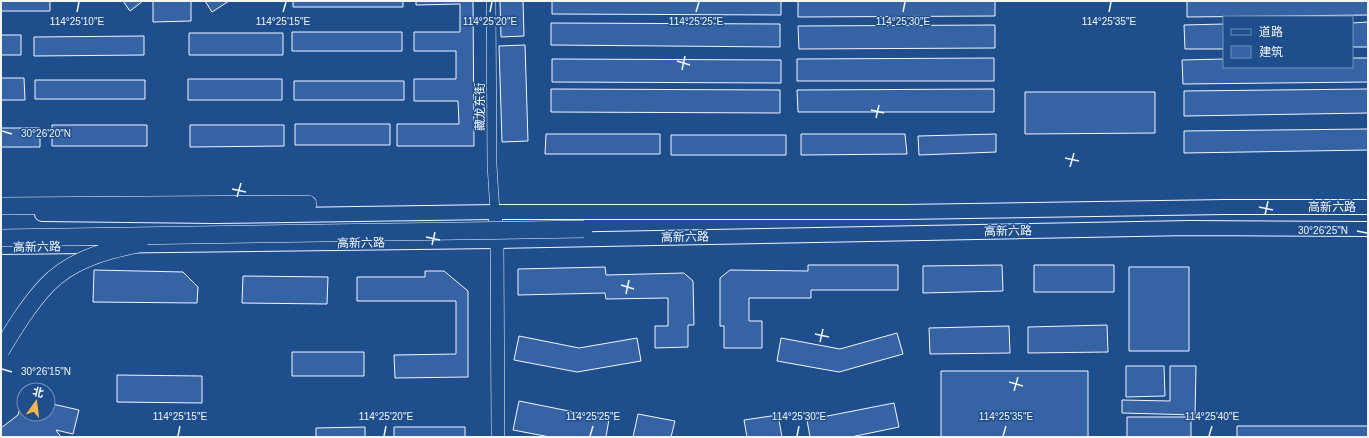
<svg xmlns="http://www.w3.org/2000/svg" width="1369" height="438" viewBox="0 0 1369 438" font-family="Arial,'Noto Sans SC',sans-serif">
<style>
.building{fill:#3563a3;stroke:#f2f6ff}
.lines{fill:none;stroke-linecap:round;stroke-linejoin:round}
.street-casing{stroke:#f2f6ff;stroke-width:10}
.secondary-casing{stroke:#f2f6ff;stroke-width:14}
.primary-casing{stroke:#f2f6ff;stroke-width:16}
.highway-casing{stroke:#f2f6ff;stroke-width:18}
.street{stroke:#1f4e8c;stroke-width:9}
.secondary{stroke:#1f4e8c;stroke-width:13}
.primary{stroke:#1f4e8c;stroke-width:14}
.highway{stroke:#1f4e8c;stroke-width:17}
.highway-bridge-casing{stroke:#f2f6ff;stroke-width:18;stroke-linecap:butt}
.highway-bridge{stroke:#1f4e8c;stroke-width:17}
.ticks{fill:none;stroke:#f2f6ff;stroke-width:1.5}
.labels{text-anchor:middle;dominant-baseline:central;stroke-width:3;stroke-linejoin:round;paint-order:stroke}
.street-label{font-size:12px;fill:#f2f6ff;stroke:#1f4e8c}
.ticks-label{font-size:10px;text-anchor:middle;fill:#f2f6ff;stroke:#1f4e8c;stroke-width:3;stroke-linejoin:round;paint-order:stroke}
</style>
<rect width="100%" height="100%" fill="#1f4e8c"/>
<path class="building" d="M1 1H50V11H1Z
M123 1H143L130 11Z
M153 1H191V21L153 22Z
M205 1H229L212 12Z
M293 1H403V7H293Z
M416 1H473L474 146H397V124H459L458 101H414V79H456V51H414V32H460V4L416 5Z
M500 1H523L524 36 501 37Z
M552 1H781V15L552 14Z
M798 1H995V16L798 17Z
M1187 1H1368V15L1187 17Z
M1368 22V47H1352V23Z
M551 23 780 24V47L551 45Z
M1224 24V49H1185L1184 25Z
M995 25V48L799 49 798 26Z
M292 32H402V51H292Z
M189 33H283V55H189Z
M1 35H21V55H1Z
M144 36V55L34 56V37Z
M525 45 528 141 502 142 499 46Z
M994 58V81H797V59Z
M1352 58H1368V82L1183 84 1182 60 1224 59V67H1352Z
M552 59 781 60V83L552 82Z
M1 78H24L25 100H1Z
M188 79H282V100H188Z
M35 80H145V99H35Z
M294 81H404V100H294Z
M551 89 780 90V113L551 112Z
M994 89V112H798L797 90Z
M1368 89V113L1184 116V91Z
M1025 92H1155V133L1025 134Z
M295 124H390V145H295Z
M52 125H147V146H52Z
M190 125H284V146L190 147Z
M1 128H40V147H1Z
M1368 129V150L1184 153V131Z
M546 134H660V154H545Z
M801 134H905L907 154 801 155Z
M996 134V152L919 155 918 136Z
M671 135H786V155H671Z
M808 265H898V290H811V298H749V321H762V348H724V326H720V278L730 270 808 271Z
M1002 265 1003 291 923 293V266Z
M1034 265H1114V292H1034Z
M605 267 606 275 684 273 693 281 694 325H688V347L655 348V326H668V298L606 299 605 293 518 295V269Z
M1129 267H1189V351H1129Z
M94 270 183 272 198 287 197 303 93 302Z
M425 271H444L468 291V377L395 378 394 355 456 354V301H357V277H425Z
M243 276 328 277 327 304 242 303Z
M1107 325 1108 352 1028 353V327Z
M1009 326 1010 353 930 354 929 328Z
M897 333 903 354 839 372 777 361 781 338 840 349Z
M519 336 579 348 637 338 641 361 577 372 514 360Z
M292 352H364V376H292Z
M1126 366H1164L1165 396 1126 397Z
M1170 366H1196L1195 415 1122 413V400L1170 401Z
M941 371H1088V437H941Z
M117 375 202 376V403L117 402Z
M23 397H24V414H48V403L79 410 73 434 56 430 61 437H1V428L18 415Z
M519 401 609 419 606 437H550L513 430Z
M894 403 899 427 851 437H810L807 420Z
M638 414 675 421 671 437H633Z
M778 415 782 437H747L744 420Z
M1127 417H1191V437H1127Z
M1237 426H1368V437H1237Z
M365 427V437H316V428Z
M394 427H465V437H394Z"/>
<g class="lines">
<defs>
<path id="street" d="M491 1 492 165 495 212"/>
<path id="secondary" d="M495 212 497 241 498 437"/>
<path id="primary" d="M42 214 215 216 495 212H903L1225 207H1368
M1 247 497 241 1190 228 1368 229"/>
<path id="highway" d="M1 206 308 204"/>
</defs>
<use href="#street" class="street-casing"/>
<use href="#secondary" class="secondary-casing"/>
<use href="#primary" class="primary-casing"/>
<use href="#highway" class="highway-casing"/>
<use href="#street" class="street"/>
<use href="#secondary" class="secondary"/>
<use href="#primary" class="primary"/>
<use href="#highway" class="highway"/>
<defs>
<path id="highway-bridge" d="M1 238 584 229
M1 350C15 327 29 304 47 285 71 260 106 250 139 244"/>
</defs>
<use href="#highway-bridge" class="highway-bridge-casing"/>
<use href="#highway-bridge" class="highway-bridge"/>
</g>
<path class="ticks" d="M77 12 79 2M283 12 286 2M490 12 492 2M696 12 699 2M903 12 905 2M1109 12 1111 2M677 61 690 65M682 70 685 56M871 110 884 113M876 118 879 105M2 131 12 134M1065 158 1079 161M1070 167 1074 153M232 189 246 192M237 197 241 183M1259 207 1273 210M1265 215 1268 201M1357 231 1367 233M426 237 440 240M432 245 435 232M621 285 634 289M626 294 629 280M815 334 829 337M820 342 823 329M2 369 12 372M1009 382 1023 386M1014 391 1018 377M178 436 180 426M384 436 386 426M590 436 593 426M797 436 799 426M1003 436 1006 426M1209 436 1212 426"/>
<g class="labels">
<g class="street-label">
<text transform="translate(480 107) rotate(-90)">藏龙东街</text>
<text x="1332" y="207">高新六路</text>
<text transform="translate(1008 231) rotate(-1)">高新六路</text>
<text transform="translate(685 237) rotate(-1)">高新六路</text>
<text transform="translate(361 243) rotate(-1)">高新六路</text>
<text transform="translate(37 247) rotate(-1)">高新六路</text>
</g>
</g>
<g class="ticks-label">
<text x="77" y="25">114°25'10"E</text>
<text x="283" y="25">114°25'15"E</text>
<text x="490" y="25">114°25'20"E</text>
<text x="696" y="25">114°25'25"E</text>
<text x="903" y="25">114°25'30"E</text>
<text x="1109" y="25">114°25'35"E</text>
<text x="46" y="137">30°26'20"N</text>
<text x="1323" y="234">30°26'25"N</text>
<text x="46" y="375">30°26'15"N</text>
<text x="180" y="420">114°25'15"E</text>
<text x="386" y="420">114°25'20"E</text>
<text x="593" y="420">114°25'25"E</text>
<text x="799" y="420">114°25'30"E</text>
<text x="1006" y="420">114°25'35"E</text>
<text x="1212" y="420">114°25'40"E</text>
</g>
<rect width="1369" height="438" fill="none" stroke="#f2f6ff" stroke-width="4"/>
<rect x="1223" y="16" width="130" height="52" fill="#1f4e8c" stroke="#7391ba"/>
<rect x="1231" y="29" width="20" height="6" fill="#1f4e8c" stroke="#7391ba"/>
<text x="1259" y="36" font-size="12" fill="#f2f6ff">道路</text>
<rect x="1231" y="46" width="20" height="12" fill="#3563a3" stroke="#7391ba"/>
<text x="1259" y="56" font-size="12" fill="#f2f6ff">建筑</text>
<g transform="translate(36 402) rotate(14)"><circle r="19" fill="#1f4e8c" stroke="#7391ba"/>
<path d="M0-3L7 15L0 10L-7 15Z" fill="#ffb74d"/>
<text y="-6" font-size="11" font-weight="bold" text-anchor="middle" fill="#f2f6ff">北</text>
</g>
</svg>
